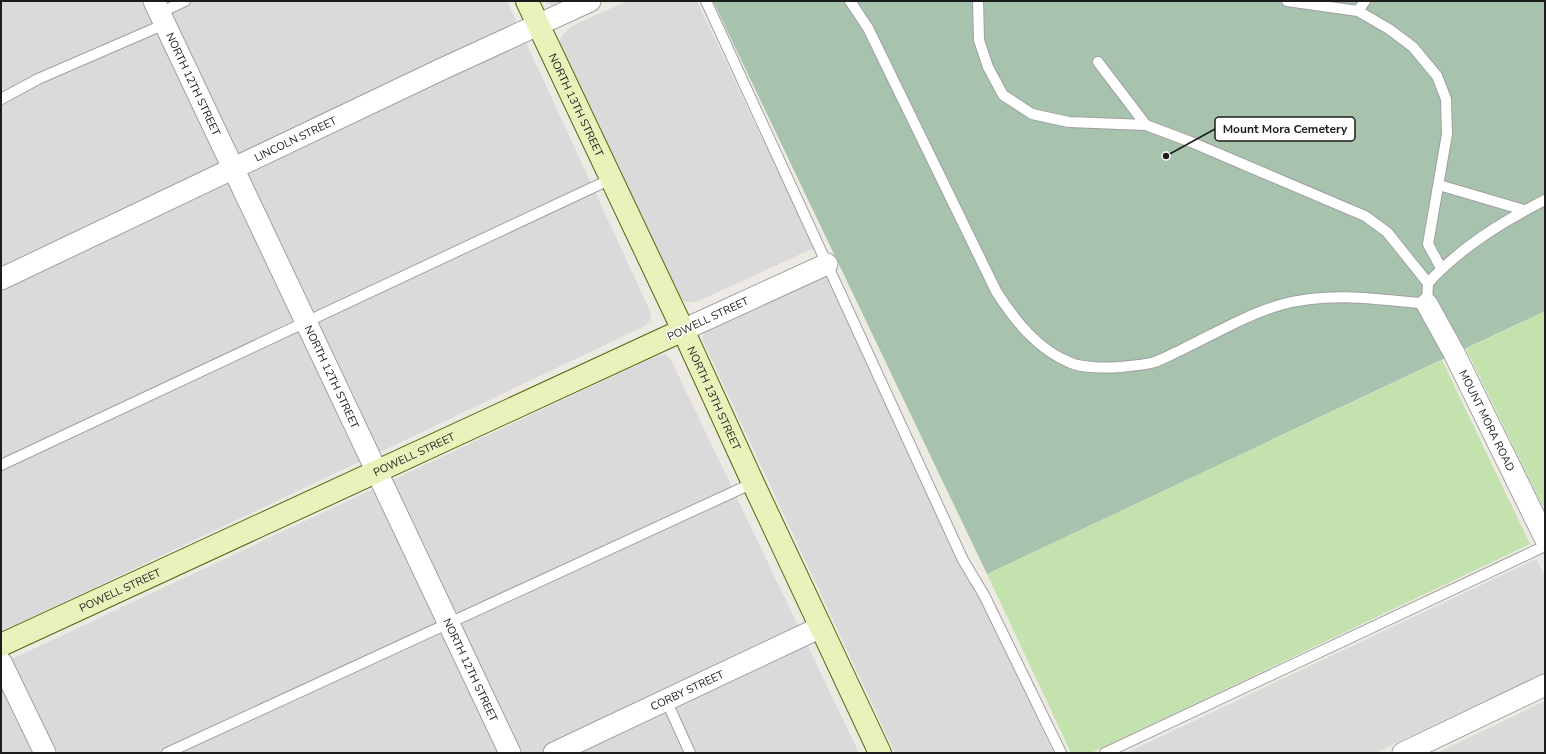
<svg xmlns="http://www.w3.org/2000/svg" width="1546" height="754" viewBox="0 0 1546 754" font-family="'Nunito Sans',sans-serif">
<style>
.residential{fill:#dadada}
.grass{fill:#c3e2ae}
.cemetery{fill:#a7c3ae}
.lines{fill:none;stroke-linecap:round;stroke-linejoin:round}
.lane-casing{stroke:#a0a0a0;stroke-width:12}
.street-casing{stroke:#a0a0a0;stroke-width:23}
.secondary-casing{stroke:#566710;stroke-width:24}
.lane{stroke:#fff;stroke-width:10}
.street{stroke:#fff;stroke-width:21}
.secondary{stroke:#eaf2bc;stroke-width:22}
.labels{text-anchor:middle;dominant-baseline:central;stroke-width:3;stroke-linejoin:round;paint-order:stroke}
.street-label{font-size:11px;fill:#1c1c1c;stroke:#fff}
.leader{fill:none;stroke:#1c1c1c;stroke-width:1.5}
.callout-dot{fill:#1c1c1c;stroke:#fff;stroke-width:1.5}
.callout{fill:#fff;stroke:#1c1c1c;stroke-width:1.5}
.callout-label{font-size:12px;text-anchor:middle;font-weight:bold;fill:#1c1c1c}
</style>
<rect width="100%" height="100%" fill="#edeae3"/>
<path class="residential" d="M1 1H507L650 311 651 319 645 326 1 632Z
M543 1H567L554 7Z
M627 1H697L814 248 696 302H685L676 291 559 44 562 35 572 26Z
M828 273 974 576 1053 753H895L702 339 705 330Z
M665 354 671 360 859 753H1V664L652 358Z
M1536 559 1545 576V672L1375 753H1126Z
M1545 701V753H1437Z"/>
<path class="grass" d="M1545 311V511L1466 349Z
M1442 360 1530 544 1091 753H1071L987 574Z"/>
<path class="cemetery" d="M713 1H1545V311L987 574Z"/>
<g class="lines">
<defs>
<path id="lane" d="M706 1 963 560 984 595 1061 753
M850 1 868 28 996 291C1015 321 1038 350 1071 363 1083 368 1107 368 1120 367 1131 366 1144 365 1155 362 1165 358 1174 353 1183 349 1214 334 1246 315 1280 305 1327 291 1379 299 1427 304L1428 283C1461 247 1502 222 1545 200
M978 1 979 40 988 67 1003 95 1032 114 1069 122 1146 125 1098 62
M1287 1 1358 11
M1365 1 1358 11 1389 29 1413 47 1437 76 1446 99 1447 134 1428 244 1441 268
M159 13 185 1
M1 99 38 79 165 24
M1146 125 1191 142 1365 216 1387 232 1428 283
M1439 185 1524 210
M1 465 611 179
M666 700 690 753
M167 753 753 483
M1105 753 1545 546"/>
<g id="street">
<path id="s1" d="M154 1 510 753"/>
<path id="s2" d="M1 279 442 69 590 1"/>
<path id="s3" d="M1427 304 1454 353 1545 538"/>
<path d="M683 330 827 264"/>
<path d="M1 662 45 753"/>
<path id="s4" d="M554 753 821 627"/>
<path d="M1403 753 1545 685"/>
</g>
<g id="secondary">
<path id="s5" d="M527 1 683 330 753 483 880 753"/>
<path id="s6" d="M1 645 683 330"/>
</g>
</defs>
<use href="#lane" class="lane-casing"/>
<use href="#street" class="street-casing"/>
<use href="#secondary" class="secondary-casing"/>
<use href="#lane" class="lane"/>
<use href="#street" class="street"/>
<use href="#secondary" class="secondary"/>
</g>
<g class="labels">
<g class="street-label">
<text stroke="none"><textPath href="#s1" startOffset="92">NORTH 12TH STREET</textPath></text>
<text stroke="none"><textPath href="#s5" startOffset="115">NORTH 13TH STREET</textPath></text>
<text stroke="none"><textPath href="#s2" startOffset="326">LINCOLN STREET</textPath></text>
<text transform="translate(708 319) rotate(-25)">POWELL STREET</text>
<text stroke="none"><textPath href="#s1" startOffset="416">NORTH 12TH STREET</textPath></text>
<text stroke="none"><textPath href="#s5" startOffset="439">NORTH 13TH STREET</textPath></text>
<text stroke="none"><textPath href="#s3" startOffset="131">MOUNT MORA ROAD</textPath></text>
<text stroke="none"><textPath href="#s6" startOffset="455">POWELL STREET</textPath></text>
<text stroke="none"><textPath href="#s6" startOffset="131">POWELL STREET</textPath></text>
<text stroke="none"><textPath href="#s1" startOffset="740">NORTH 12TH STREET</textPath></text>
<text stroke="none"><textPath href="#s4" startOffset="147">CORBY STREET</textPath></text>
</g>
</g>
<path class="leader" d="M1166 156L1215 129"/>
<circle class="callout-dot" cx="1166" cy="156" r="4"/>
<rect class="callout" x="1215" y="117" width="140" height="24" rx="4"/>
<g class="callout-label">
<text x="1285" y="133">Mount Mora Cemetery</text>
</g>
<rect width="1546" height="754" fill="none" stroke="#1c1c1c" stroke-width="4"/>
</svg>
